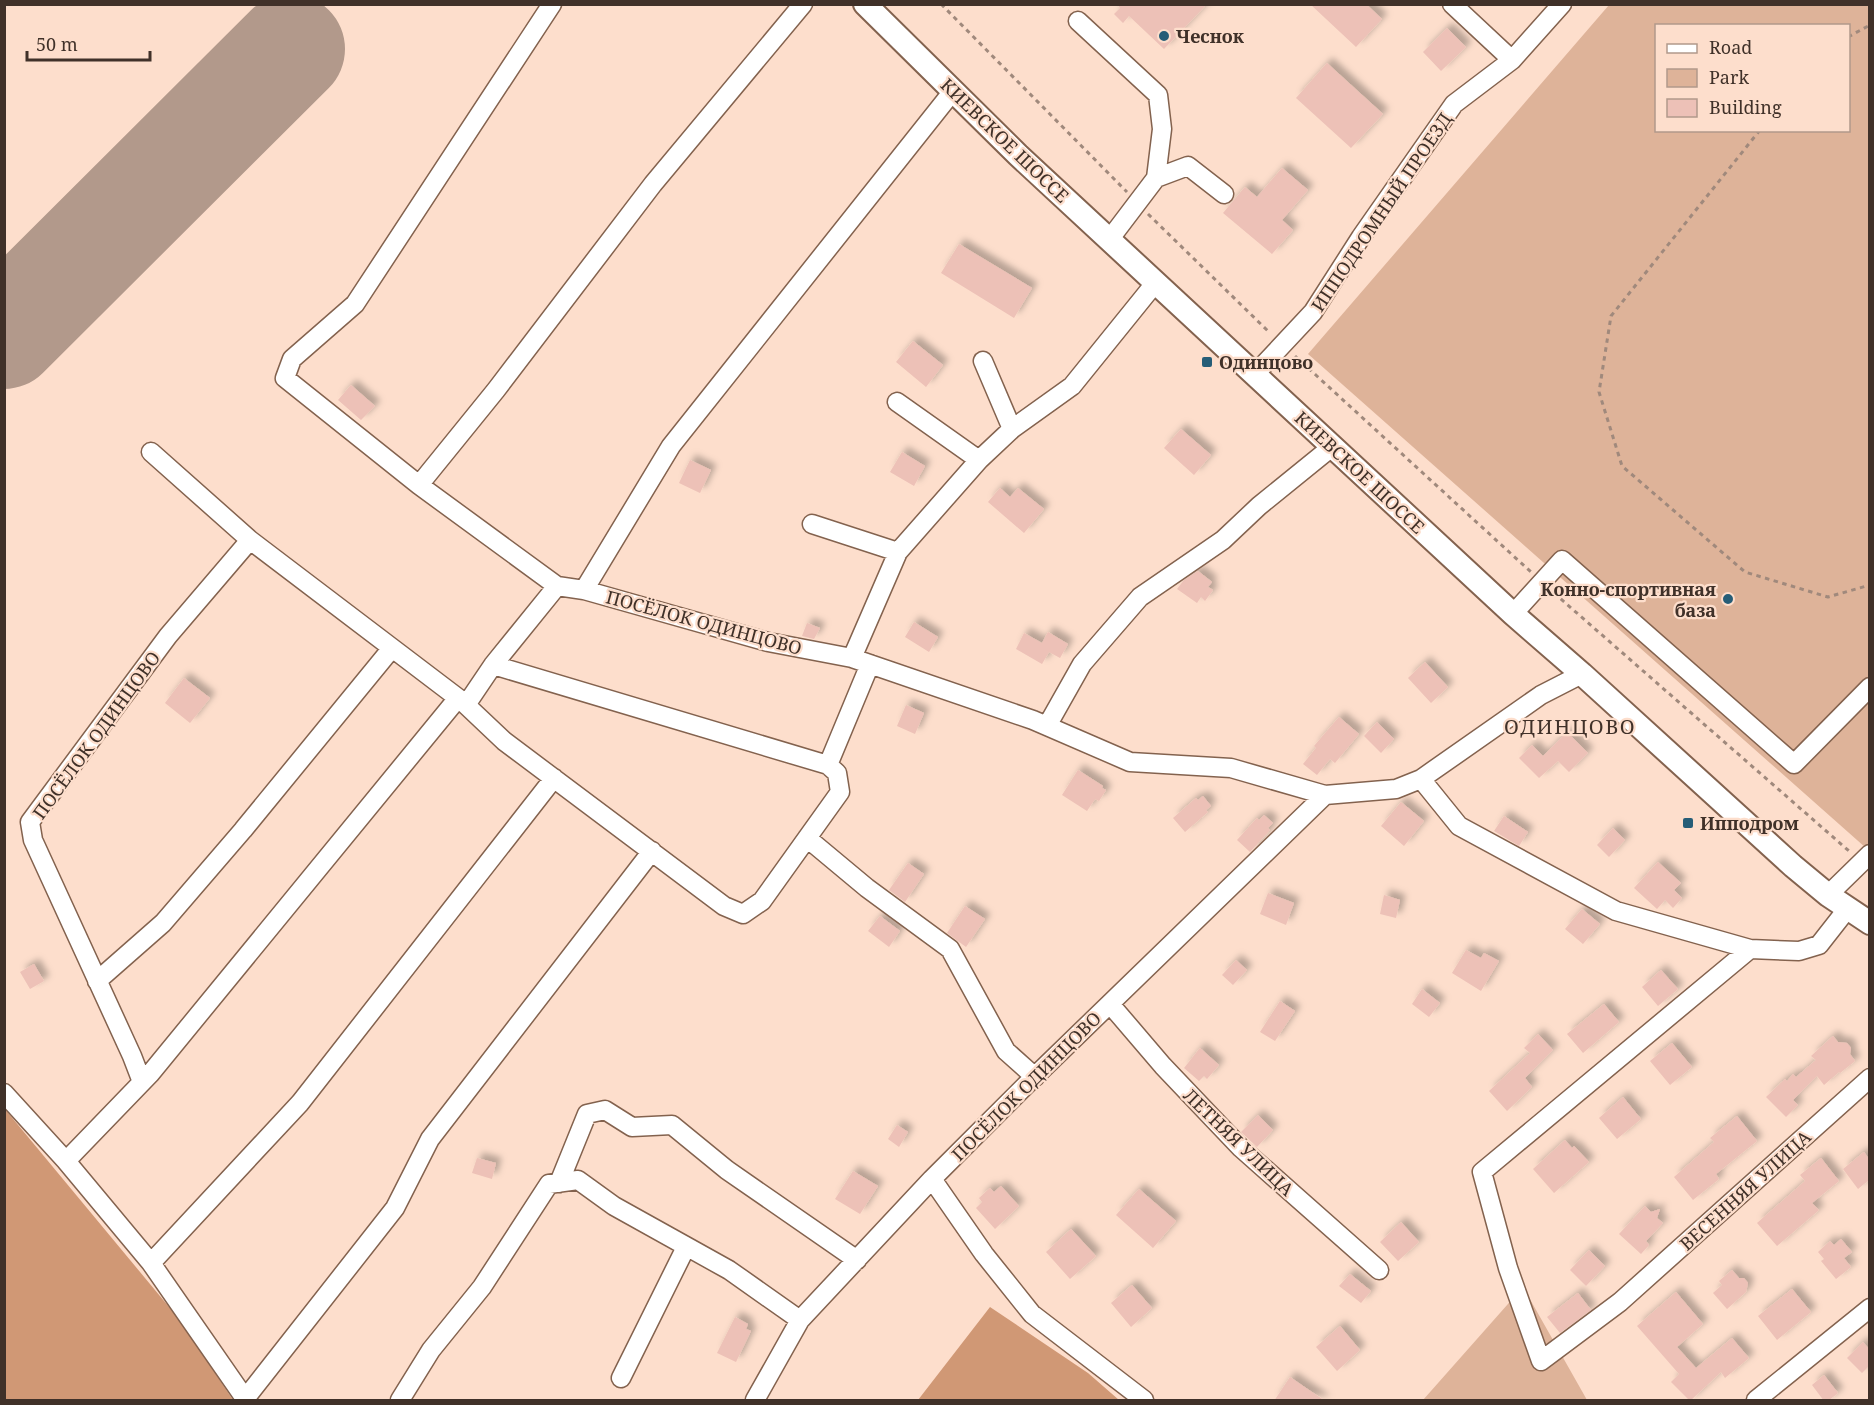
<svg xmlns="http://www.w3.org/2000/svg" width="1874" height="1405" viewBox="0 0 1874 1405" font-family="'Noto Serif',serif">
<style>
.green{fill:#deb399;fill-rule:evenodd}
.forest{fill:#d09875}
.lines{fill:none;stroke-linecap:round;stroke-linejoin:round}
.runway{stroke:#b2998b;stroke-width:110}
.building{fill:#edc1b7;filter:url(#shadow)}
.minor-casing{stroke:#83624e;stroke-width:21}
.major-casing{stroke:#83624e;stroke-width:26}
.path{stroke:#a0897c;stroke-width:3;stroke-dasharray:4.5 4.5;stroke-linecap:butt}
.minor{stroke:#fff;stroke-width:18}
.major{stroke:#fff;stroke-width:22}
.poi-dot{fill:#265d77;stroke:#fddecc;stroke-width:2}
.labels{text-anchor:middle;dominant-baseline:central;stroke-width:4.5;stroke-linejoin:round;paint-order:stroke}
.poi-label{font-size:18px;font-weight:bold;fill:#403129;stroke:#fddecc;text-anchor:start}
.street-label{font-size:18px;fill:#403129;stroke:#fddecc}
.neighbourhood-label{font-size:20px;letter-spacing:1.5px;fill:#403129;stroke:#fddecc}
</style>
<defs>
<filter id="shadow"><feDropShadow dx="5.5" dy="-5.5" stdDeviation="3" flood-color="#0004"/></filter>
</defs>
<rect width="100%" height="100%" fill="#fddecc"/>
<path class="green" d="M1609 5H1869V845L1866 848 1308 354ZM1656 26H1848V130H1656Z
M1523 1287 1587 1400H1423Z"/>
<path class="forest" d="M4 1108 179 1319 233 1400H5Z
M990 1307 1088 1373 1119 1400H918Z"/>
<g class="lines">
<path class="runway" d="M4 334 290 49"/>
</g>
<path class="building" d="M1117 4H1207L1164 49 1129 16 1123 23 1114 14 1120 8Z
M1310 4H1366L1382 19 1356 47Z
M1447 28 1466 47 1441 71 1423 52Z
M1327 63 1383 114 1351 148 1296 98Z
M1282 168 1308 190 1282 220 1293 230 1272 254 1223 213 1245 187 1257 197Z
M959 244 1032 288 1014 318 941 273Z
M913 341 943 365 926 387 896 362Z
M351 385 375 406 361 420 338 400Z
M1181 429 1211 455 1194 475 1164 448Z
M902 452 925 466 914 486 890 472Z
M690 460 711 470 700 493 679 483Z
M1000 488 1010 497 1018 488 1044 509 1024 533 988 502Z
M1198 571 1212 582 1208 587 1213 590 1205 601 1201 597 1197 603 1177 589 1184 580Z
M914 622 938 637 929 652 905 637Z
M807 623 820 628 814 639 802 636Z
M1048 632 1068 644 1060 658 1049 652 1042 664 1016 649 1024 633 1042 643Z
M1425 662 1448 687 1431 703 1408 678Z
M184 678 210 698 190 723 165 703Z
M906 705 924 713 915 734 897 726Z
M1339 717 1359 734 1335 763 1330 759 1317 775 1303 764 1316 748 1314 746Z
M1377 722 1394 739 1381 753 1364 736Z
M1567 732 1588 753 1569 772 1558 761 1539 778 1519 758 1532 745 1543 756Z
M1078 770 1103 786 1102 788 1106 790 1099 801 1095 799 1087 811 1062 795Z
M1203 796 1211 806 1206 810 1208 812 1185 832 1173 818 1196 798 1198 800Z
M1401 802 1424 821 1404 846 1381 826Z
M1264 815 1273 823 1268 828 1270 830 1250 852 1237 840 1257 818 1259 820Z
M1504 816 1528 832 1519 846 1494 831Z
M1613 828 1625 840 1609 857 1597 845Z
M1658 862 1681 883 1674 890 1682 898 1673 908 1665 900 1657 909 1634 888Z
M908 863 924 874 905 902 889 890Z
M1268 893 1294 903 1286 925 1260 914Z
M1384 895 1400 900 1396 918 1380 914Z
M965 906 985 919 966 947 947 933Z
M1582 909 1600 924 1583 944 1565 929Z
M880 916 900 931 889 947 868 931Z
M1466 950 1481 958 1484 953 1499 961 1481 991 1452 973Z
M1236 960 1247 970 1233 985 1222 975Z
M34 964 44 981 30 989 20 972Z
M1661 970 1678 989 1658 1006 1642 987Z
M1422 989 1440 1003 1429 1017 1412 1004Z
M1280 1001 1295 1011 1275 1041 1260 1032Z
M1604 1004 1619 1022 1583 1053 1567 1034Z
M1538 1034 1553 1050 1525 1078 1532 1087 1507 1111 1489 1091 1530 1053 1524 1048Z
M1833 1036 1838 1042 1847 1043 1851 1048 1850 1054 1855 1061 1840 1073 1839 1072 1824 1085 1817 1076 1793 1100 1798 1105 1786 1117 1766 1097 1785 1079 1787 1081 1793 1074 1796 1077 1816 1060 1811 1056Z
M1672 1043 1692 1067 1670 1085 1650 1061Z
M1200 1048 1219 1065 1207 1079 1204 1076 1199 1081 1184 1068Z
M1623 1097 1641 1119 1617 1139 1599 1118Z
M1258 1115 1273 1130 1257 1147 1241 1132Z
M1737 1116 1757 1141 1716 1174 1719 1179 1693 1200 1674 1177 1714 1142 1710 1138Z
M897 1125 908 1132 899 1147 888 1139Z
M1565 1140 1572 1148 1574 1146 1589 1162 1554 1193 1533 1169Z
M1864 1152 1869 1159V1180L1858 1189 1843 1169Z
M477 1158 496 1163 492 1179 472 1173Z
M1821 1158 1839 1181 1812 1203 1819 1210 1777 1246 1757 1223 1805 1181 1800 1175Z
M853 1171 878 1186 860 1214 835 1199Z
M1001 1186 1019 1206 995 1229 976 1208 982 1202 979 1198 990 1188 994 1192Z
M1139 1189 1176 1221 1153 1248 1116 1215Z
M1645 1206 1651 1212 1660 1209 1657 1218 1663 1223 1646 1241 1649 1245 1641 1254 1619 1234Z
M1401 1222 1419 1242 1398 1261 1380 1242Z
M1071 1229 1096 1256 1070 1279 1046 1252Z
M1841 1239 1852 1252 1844 1258 1851 1267 1836 1279 1821 1261 1824 1259 1818 1252 1830 1241 1834 1245Z
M1589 1250 1605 1266 1586 1286 1570 1270Z
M1732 1270 1739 1278H1744L1748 1283 1746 1292 1727 1309 1713 1293 1722 1285 1719 1281Z
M1350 1274 1371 1291 1361 1303 1339 1286Z
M1132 1285 1152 1308 1131 1327 1111 1303Z
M1792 1289 1811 1312 1777 1340 1758 1316Z
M1676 1292 1703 1324 1677 1347 1696 1368 1732 1338 1749 1358 1725 1378 1721 1372 1690 1401 1671 1382 1679 1374 1637 1326Z
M1578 1293 1591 1310 1560 1333 1547 1317Z
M735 1317 748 1324 746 1329 751 1331 736 1362 717 1353Z
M1340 1326 1360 1350 1337 1371 1316 1347Z
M1863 1342 1869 1349V1366L1862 1373 1847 1358Z
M1824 1375 1838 1393 1828 1401H1824L1812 1385Z
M1290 1377 1325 1401H1274Z"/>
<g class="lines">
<defs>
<path id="minor" d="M552 4 355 304 292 359 285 378 419 485 557 586 584 590 768 642 852 658 1033 720 1130 762 1231 768 1325 795
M1452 4 1512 60
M1078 21 1158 95 1162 129 1156 178 1109 240
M1156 178 1188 166 1224 194
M983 361 1012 429
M1255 374 1313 312 1361 237 1454 104 1512 60 1562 4
M897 402 979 460
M419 485 496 390 653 184 803 4
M812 524 898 552
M250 540 458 698
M584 590 671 446 953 91
M1513 614 1562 560 1794 764 1870 687
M852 658 898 552 979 460 1012 429 1072 386 1156 282
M466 705 504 741 724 906 743 914 762 901 840 792 837 773 828 765 493 665
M1047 726 1082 664 1140 597 1223 540 1259 506 1333 446
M828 765 870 664
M1421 779 1459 826 1616 911 1750 949
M807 838 867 888 950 949 1006 1051 1035 1077
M1828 895 1870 854
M1848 908 1819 945 1799 951 1750 949 1482 1172 1508 1268 1541 1361 1620 1302 1870 1078
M97 981 163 923 243 830 392 648
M1110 1004 1163 1066 1241 1148 1379 1270
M142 1082 132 1056 33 840 30 822 168 636 250 540 151 452
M4 1093 66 1161
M932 1179 984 1254 1032 1314 1144 1400
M559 1183 587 1114 605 1110 632 1127 672 1125 727 1170 857 1260
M151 1263 300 1103 554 778
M621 1378 686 1247
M245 1399 395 1208 430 1139 652 851
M246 1400 151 1263 66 1161 150 1074 458 698 466 705 493 665 557 586
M400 1400 431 1350 482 1287 549 1184 578 1180 614 1206 729 1270 800 1320
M755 1400 800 1320 932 1179 1027 1084 1325 795 1396 789 1421 779 1541 695 1582 674
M1756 1400 1870 1308"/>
<path id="major" d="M865 4 1018 155 1513 614 1582 674 1793 866 1828 895 1870 923"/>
</defs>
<use href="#minor" class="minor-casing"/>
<use href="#major" class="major-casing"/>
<path class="path" d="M941 4 1127 192
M1848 37 1870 25
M1760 130 1611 316 1599 392 1622 466 1745 572 1828 597 1870 585
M1148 214 1270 333
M1295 356 1531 572
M1554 593 1849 851"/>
<use href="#minor" class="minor"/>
<use href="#major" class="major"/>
</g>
<g class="poi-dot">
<circle cx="1164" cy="36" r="6"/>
<rect x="1201" y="356" width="12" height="12" rx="3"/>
<circle cx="1728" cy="599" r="6"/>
<rect x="1682" y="817" width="12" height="12" rx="3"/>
</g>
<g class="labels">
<g class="poi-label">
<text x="1176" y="36">Чеснок</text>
<text x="1219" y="362">Одинцово</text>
<text x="1716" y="589" text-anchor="end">Конно-спортивная<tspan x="1716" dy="21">база</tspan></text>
<text x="1700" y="823">Ипподром</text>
</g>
<g class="street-label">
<text transform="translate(1005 140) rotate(44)">КИЕВСКОЕ ШОССЕ</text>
<text transform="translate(1381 212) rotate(-56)">ИППОДРОМНЫЙ ПРОЕЗД</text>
<text transform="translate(1360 472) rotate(43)">КИЕВСКОЕ ШОССЕ</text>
<text transform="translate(704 622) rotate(15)">ПОСЁЛОК ОДИНЦОВО</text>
<text transform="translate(96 735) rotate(-54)">ПОСЁЛОК ОДИНЦОВО</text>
<text transform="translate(1026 1086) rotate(-45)">ПОСЁЛОК ОДИНЦОВО</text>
<text transform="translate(1239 1142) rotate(44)">ЛЕТНЯЯ УЛИЦА</text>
<text transform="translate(1745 1190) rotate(-42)">ВЕСЕННЯЯ УЛИЦА</text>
</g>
<g class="neighbourhood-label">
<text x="1570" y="726">ОДИНЦОВО</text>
</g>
</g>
<rect width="1874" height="1405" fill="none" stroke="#403129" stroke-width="12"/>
<rect x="1655" y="24" width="195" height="108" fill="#fddecc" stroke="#b1998b" stroke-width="1.5"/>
<rect x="1667" y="44" width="30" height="9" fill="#ffffff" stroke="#b1998b" stroke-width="1.5"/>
<text x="1709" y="54" font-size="18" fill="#403129">Road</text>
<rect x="1667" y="69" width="30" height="18" fill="#deb399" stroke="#b1998b" stroke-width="1.5"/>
<text x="1709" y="84" font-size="18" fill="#403129">Park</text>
<rect x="1667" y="99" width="30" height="18" fill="#edc1b7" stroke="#b1998b" stroke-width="1.5"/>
<text x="1709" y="114" font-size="18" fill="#403129">Building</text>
<path d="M27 51v9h123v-9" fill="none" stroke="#403129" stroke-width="3"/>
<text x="36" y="51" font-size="18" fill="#403129" stroke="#fddecc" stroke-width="4.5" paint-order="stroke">50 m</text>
</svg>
